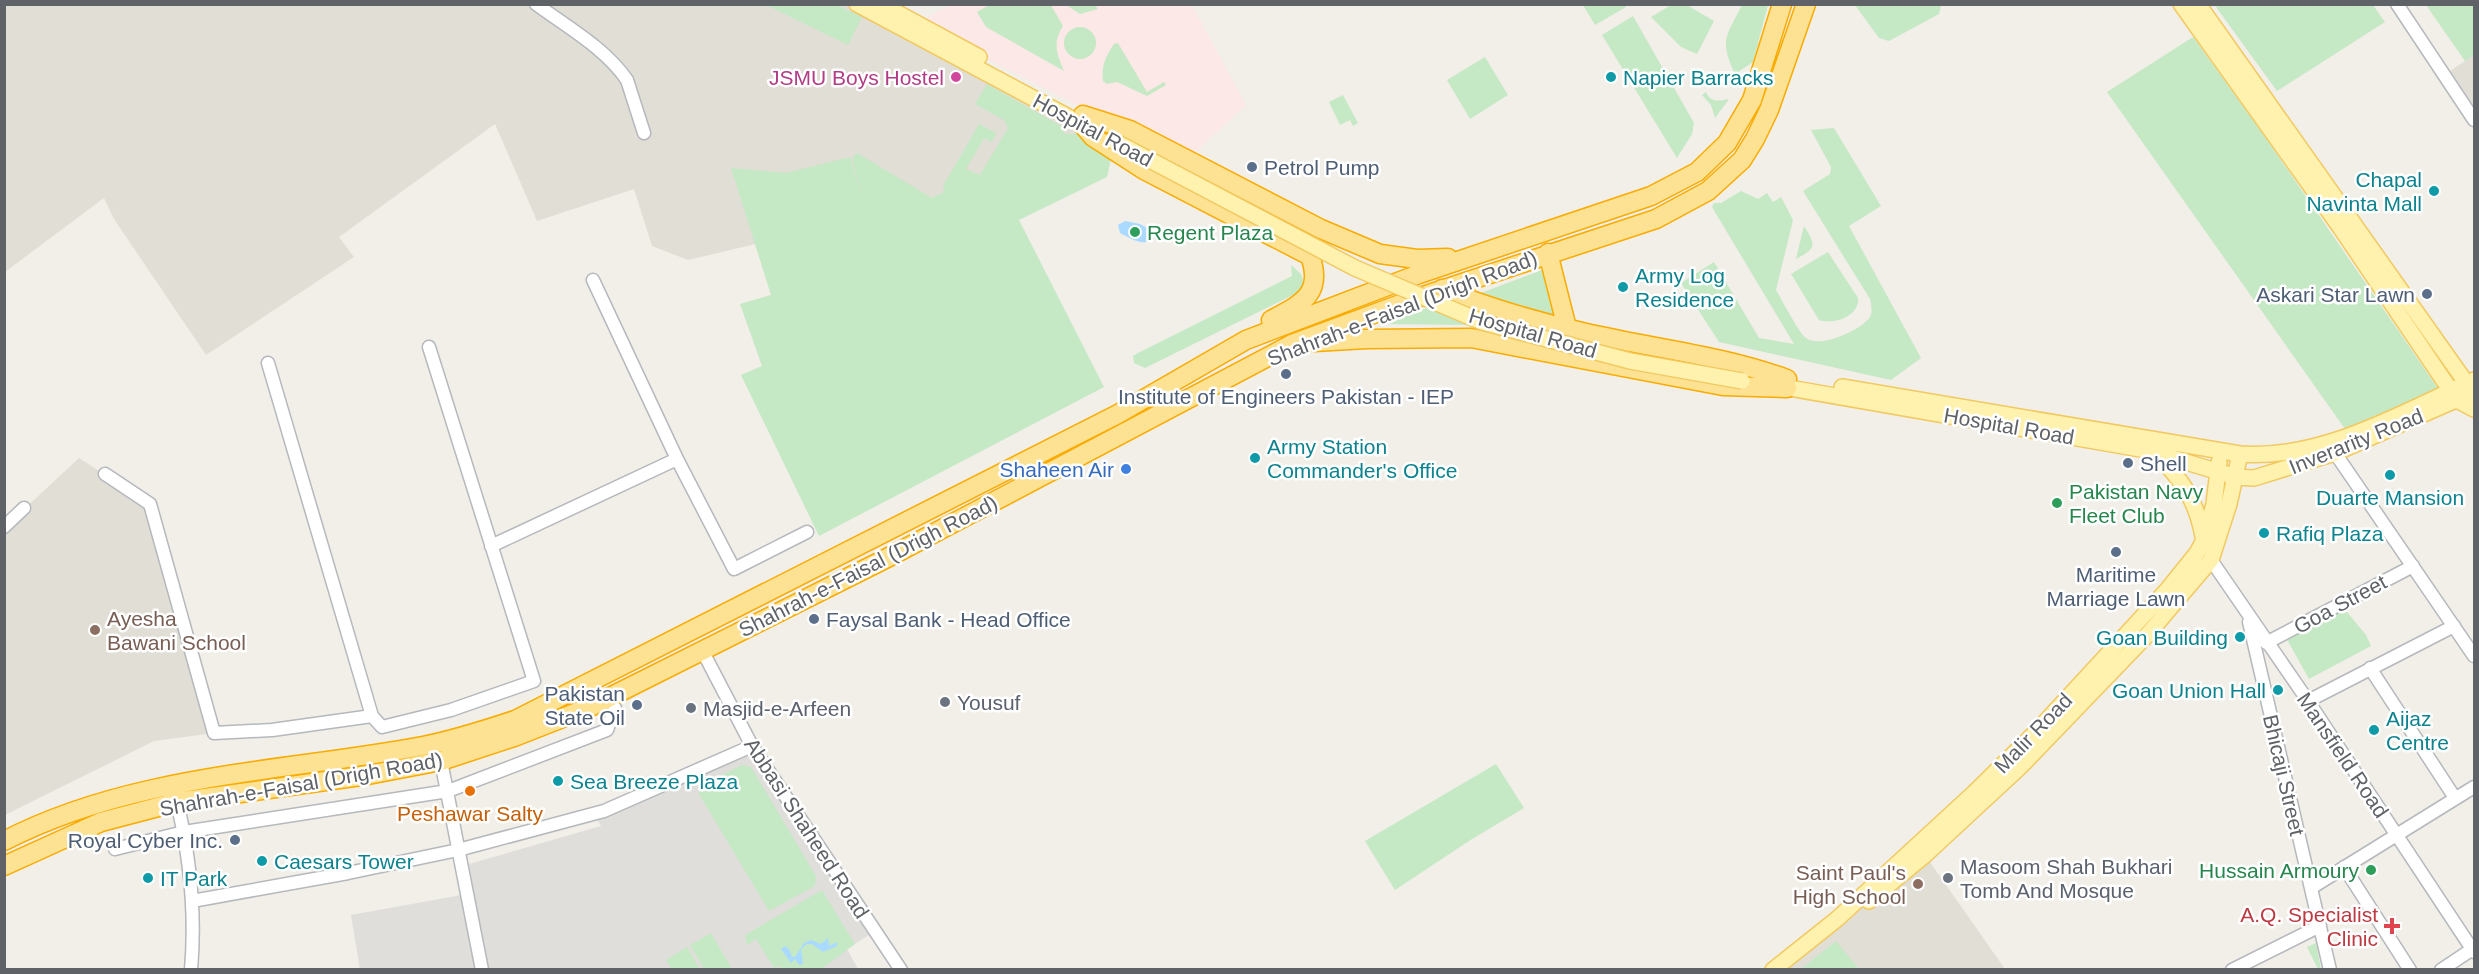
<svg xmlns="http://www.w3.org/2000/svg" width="2479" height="974" viewBox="0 0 2479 974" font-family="Arial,sans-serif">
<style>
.industrial{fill:#e0deda}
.education{fill:#e1ded6}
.medical{fill:#fce8e6}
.green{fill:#c5e8c5}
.water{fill:#aadaff}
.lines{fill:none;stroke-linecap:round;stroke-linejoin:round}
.minor-casing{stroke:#b5b8bc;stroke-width:15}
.major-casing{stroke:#f2c960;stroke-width:18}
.highway-casing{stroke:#f9ab00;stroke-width:21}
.minor{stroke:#fff;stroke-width:12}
.major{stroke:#fff2af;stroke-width:15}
.highway{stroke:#fde293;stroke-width:18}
.major-bridge-casing{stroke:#f2c960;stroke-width:18;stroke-linecap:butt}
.major-bridge{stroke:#fff2af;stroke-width:15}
.hotel-dot{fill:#d1479c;stroke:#fff;stroke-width:2}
.culture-dot{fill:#0f9aa8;stroke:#fff;stroke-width:2}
.service-dot{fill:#5c6f8a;stroke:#fff;stroke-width:2}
.leisure-dot{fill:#2e9e5b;stroke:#fff;stroke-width:2}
.shop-dot{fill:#3f7fe0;stroke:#fff;stroke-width:2}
.education-dot{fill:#8d6e63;stroke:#fff;stroke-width:2}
.worship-dot{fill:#6b7280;stroke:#fff;stroke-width:2}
.food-dot{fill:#e8710a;stroke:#fff;stroke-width:2}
.health-dot{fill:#e0444e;stroke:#fff;stroke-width:2}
.labels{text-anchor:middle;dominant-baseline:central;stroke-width:5;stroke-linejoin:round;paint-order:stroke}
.hotel-label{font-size:21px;fill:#b23c85;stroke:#fff;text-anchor:end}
.culture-label{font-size:21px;fill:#0d838f;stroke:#fff;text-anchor:start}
.street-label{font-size:21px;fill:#5f6368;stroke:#fff}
.service-label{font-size:21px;fill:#4e5e75;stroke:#fff;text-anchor:start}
.leisure-label{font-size:21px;fill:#27864d;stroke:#fff;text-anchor:start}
.shop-label{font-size:21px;fill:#366cbe;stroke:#fff;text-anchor:end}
.education-label{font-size:21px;fill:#785e54;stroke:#fff;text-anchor:start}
.worship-label{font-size:21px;fill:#5b616d;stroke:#fff;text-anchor:start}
.food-label{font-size:21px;fill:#c56008;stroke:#fff}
.health-label{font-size:21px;fill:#be3a42;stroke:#fff;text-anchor:end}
</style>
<rect width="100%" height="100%" fill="#f1efe8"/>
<path class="industrial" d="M752 746 875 931 847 949 858 969 360 970 351 915 467 894 462 866 601 826 594 814Z"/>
<path class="education" d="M5 5H853L1082 124 1075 134 891 241 760 243 688 260 652 246 634 189 537 221 495 124 339 237 354 257 206 355 114 219 104 198 5 272Z
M2474 55V120L2444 75Z
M79 458 150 504 214 733 154 741 5 815V527Z
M1925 855 2005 969 1785 970 1804 954Z"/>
<path class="medical" d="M950 5H1192L1246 105 1186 161 917 23Z"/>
<path class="green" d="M991 4 1051 5 1063 26C1052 43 1057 54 1064 71L986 27 977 12Z
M766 5H837L862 17 848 45Z
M1066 5H1095L1098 9 1080 14Z
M1583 5H1625L1626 7 1595 25Z
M1671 5H1687L1714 21 1697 54 1681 47 1651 17Z
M1742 5H1768L1753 62 1735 74C1719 40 1726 37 1742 5Z
M1855 5 1941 4V5L1939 14 1889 41 1879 38Z
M2220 5H2373L2385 22 2277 91 2216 7Z
M2426 5H2474V55L2465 61Z
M1633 16 1694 123 1692 134 1677 158 1602 35Z
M1064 43a16 16 0 1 1 32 0a16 16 0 1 1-32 0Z
M2193 37 2265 137 2437 387 2435 392 2345 429 2107 92Z
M1118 43 1147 92 1164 82 1166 85 1147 96 1117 82 1107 84 1103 81C1101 66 1106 56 1114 44Z
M1485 57 1508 95 1470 119 1447 80Z
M987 84 1063 127 1064 134H1075L1077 132 1113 150 1107 177 1019 220 1104 387 819 536 741 375 762 366 740 304 771 295 731 168 786 173 850 157 862 196 852 159 857 153 932 198 944 192 943 186 979 124 996 133 992 142 984 138 966 169 980 175 1008 128 1004 120 975 104Z
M1706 92C1710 103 1720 101 1729 99L1715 118 1711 105 1702 95Z
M1343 95 1358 123 1353 126 1350 120 1340 125 1329 102Z
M1834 128 1881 206 1849 226 1921 358 1891 380 1719 342 1681 283 1714 262 1759 338 1794 344 1712 207 1714 203H1721L1741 191 1758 199 1767 193 1773 202 1781 197 1793 220 1776 290C1782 300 1799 333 1806 338 1820 349 1861 330 1870 317 1873 311 1871 305 1870 299L1803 191 1830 174 1831 167 1811 130Z
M1804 226C1816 245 1817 248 1796 259Z
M1828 252 1858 298C1860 316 1834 325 1819 320L1791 274Z
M1291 265 1301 274 1305 286 1299 292 1145 368 1134 363 1133 356 1138 353 1292 276Z
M1542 270 1560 318 1473 296Z
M1430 307 1472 325 1381 324Z
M2342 606 2366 635 2371 646 2309 679 2285 636Z
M1496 764 1524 808 1472 839 1395 890 1365 841Z
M742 765 751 767 816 876 815 886 769 911 699 794 700 786Z
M822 890 855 944 821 969H782L780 966 774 968 756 939 747 945 745 935Z
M711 933 732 969H704L690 945Z
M1836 941 1859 969H1801Z
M2316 943 2321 969H2318L2307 947Z
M687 947 700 969H672L666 960Z"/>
<path class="water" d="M1125 221 1140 224 1151 230 1152 240C1141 246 1130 238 1120 233L1118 225Z
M828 938 829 946 837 942V946L823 952 812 944H807L801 949 803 964 799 965 795 959 791 963 781 949 785 946 789 949 792 957H795L804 943 811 940 821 944Z"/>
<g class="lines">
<defs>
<path id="minor" d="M536 4C567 27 605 48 627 80L644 133
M2397 4 2474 120
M593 280 677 459 734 569 807 532
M268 363 372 716
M2335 453 2474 656
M105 474 150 504 214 733 272 730 372 716 382 727 451 710 534 681 429 347
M4 527 24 508
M491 546 677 459
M2211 560 2308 701 2474 952
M2249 622 2330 970
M2266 643 2413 566
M702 650 752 746 901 970
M2370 668 2455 798
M2308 701 2454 626
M441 761 482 970
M177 802C190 857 196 913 191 970
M115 849 184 832 448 791 607 730 615 708
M2344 867 2410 970
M2311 888 2474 787
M192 901 348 873 458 850 604 811 752 746
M2232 970 2320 926
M2441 970 2474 948"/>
<path id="major" d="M857 4 1091 129
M881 4 979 57
M2181 4 2340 227 2457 400 2474 409
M2198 4 2472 391
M1778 386 2146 450 2236 477 2254 478 2335 453 2474 392
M1842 387 2240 454C2322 460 2401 413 2474 380
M2155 454C2182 478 2197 502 2203 537
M1869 901 1925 855 2020 767 2148 634 2211 560 2229 504 2240 454
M1773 970 1837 919 1975 792 2036 732 2168 589 2197 553 2204 540 2214 504 2219 462"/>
<path id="highway" d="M1083 115 1130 130 1321 229 1380 254 1417 259 1448 258
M1082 124 1093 137 1144 170 1310 256C1324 294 1301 304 1271 320
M1548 253 1567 328
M1442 289C1487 307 1534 321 1582 332 1650 348 1721 355 1787 379
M1314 342 1367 339 1471 338 1723 386 1787 388
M4 841C133 774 283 772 423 746 454 740 485 730 515 720L1118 414 1246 340 1419 274 1651 196 1697 172 1727 143 1752 100 1782 4
M4 866 101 822 177 802 368 775 441 761 514 737 588 708 887 558 1292 344 1414 299 1656 219 1708 191 1742 160 1755 139 1769 110 1806 4"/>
</defs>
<use href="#minor" class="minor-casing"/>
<use href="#major" class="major-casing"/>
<use href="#highway" class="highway-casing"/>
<use href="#minor" class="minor"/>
<use href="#major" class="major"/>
<use href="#highway" class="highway"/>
<defs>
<path id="major-bridge" d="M1112 140 1355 268 1482 322 1630 361 1742 381"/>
</defs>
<use href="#major-bridge" class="major-bridge-casing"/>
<use href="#major-bridge" class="major-bridge"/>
</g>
<circle class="hotel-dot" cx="956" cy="77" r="6"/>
<g class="culture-dot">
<circle cx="1611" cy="77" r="6"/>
<circle cx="2434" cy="191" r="6"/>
<circle cx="1623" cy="287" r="6"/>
<circle cx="1255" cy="458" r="6"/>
<circle cx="2390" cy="475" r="6"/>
<circle cx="2264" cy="533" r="6"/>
<circle cx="2240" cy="637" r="6"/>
<circle cx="2278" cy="690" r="6"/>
<circle cx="2374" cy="730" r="6"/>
<circle cx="558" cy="781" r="6"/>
<circle cx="262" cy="861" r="6"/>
<circle cx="148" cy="878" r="6"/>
</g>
<g class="service-dot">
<circle cx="1252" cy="167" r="6"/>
<circle cx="2427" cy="294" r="6"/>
<circle cx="1286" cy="374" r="6"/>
<circle cx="2128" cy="463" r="6"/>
<circle cx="2116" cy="552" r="6"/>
<circle cx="814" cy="619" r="6"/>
<circle cx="637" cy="705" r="6"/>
<circle cx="235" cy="840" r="6"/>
</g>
<g class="leisure-dot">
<circle cx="1135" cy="232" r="6"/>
<circle cx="2057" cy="503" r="6"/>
<circle cx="2371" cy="870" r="6"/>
</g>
<circle class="shop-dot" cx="1126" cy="469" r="6"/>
<g class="education-dot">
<circle cx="95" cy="630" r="6"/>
<circle cx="1918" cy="884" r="6"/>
</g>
<g class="worship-dot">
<circle cx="945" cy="702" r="6"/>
<circle cx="691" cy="708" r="6"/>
<circle cx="1948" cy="878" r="6"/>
</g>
<circle class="food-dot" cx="470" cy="791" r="6"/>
<path class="health-dot" d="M2389 917h6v6h6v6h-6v6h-6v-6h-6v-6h6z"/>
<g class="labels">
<g class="hotel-label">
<text x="944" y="77">JSMU Boys Hostel</text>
</g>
<g class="culture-label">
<text x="1623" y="77">Napier Barracks</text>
<text x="2422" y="179" text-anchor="end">Chapal<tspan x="2422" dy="24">Navinta Mall</tspan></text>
<text x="1635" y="275">Army Log<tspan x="1635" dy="24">Residence</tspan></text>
<text x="1267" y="446">Army Station<tspan x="1267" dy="24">Commander's Office</tspan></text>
<text x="2390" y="497" text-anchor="middle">Duarte Mansion</text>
<text x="2276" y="533">Rafiq Plaza</text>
<text x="2228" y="637" text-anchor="end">Goan Building</text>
<text x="2266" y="690" text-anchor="end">Goan Union Hall</text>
<text x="2386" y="718">Aijaz<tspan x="2386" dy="24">Centre</tspan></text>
<text x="570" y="781">Sea Breeze Plaza</text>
<text x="274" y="861">Caesars Tower</text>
<text x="160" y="878">IT Park</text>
</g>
<g class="street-label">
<text transform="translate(1093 130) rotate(28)">Hospital Road</text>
<text transform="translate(1402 308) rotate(-21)">Shahrah-e-Faisal (Drigh Road)</text>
<text transform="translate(1533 333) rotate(16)">Hospital Road</text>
<text transform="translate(2009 426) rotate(10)">Hospital Road</text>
<text transform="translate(2356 441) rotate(-22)">Inverarity Road</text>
<text transform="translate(868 566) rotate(-27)">Shahrah-e-Faisal (Drigh Road)</text>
<text transform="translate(2340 604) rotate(-28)">Goa Street</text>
<text transform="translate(2033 733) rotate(-46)">Malir Road</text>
<text transform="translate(2343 755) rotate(56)">Mansfield Road</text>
<text transform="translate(2284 775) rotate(77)">Bhicaji Street</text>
<text transform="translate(301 784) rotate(-10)">Shahrah-e-Faisal (Drigh Road)</text>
<text transform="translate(807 828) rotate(57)">Abbasi Shaheed Road</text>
</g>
<g class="service-label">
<text x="1264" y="167">Petrol Pump</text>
<text x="2415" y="294" text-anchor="end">Askari Star Lawn</text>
<text x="1286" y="396" text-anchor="middle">Institute of Engineers Pakistan - IEP</text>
<text x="2140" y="463">Shell</text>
<text x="2116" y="574" text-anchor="middle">Maritime<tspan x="2116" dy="24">Marriage Lawn</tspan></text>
<text x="826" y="619">Faysal Bank - Head Office</text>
<text x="625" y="693" text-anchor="end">Pakistan<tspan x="625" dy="24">State Oil</tspan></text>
<text x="223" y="840" text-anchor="end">Royal Cyber Inc.</text>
</g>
<g class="leisure-label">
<text x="1147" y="232">Regent Plaza</text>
<text x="2069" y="491">Pakistan Navy<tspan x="2069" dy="24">Fleet Club</tspan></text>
<text x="2359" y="870" text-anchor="end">Hussain Armoury</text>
</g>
<g class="shop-label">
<text x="1114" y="469">Shaheen Air</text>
</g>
<g class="education-label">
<text x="107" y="618">Ayesha<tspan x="107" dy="24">Bawani School</tspan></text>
<text x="1906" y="872" text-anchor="end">Saint Paul's<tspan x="1906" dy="24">High School</tspan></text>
</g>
<g class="worship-label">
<text x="957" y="702">Yousuf</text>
<text x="703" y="708">Masjid-e-Arfeen</text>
<text x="1960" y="866">Masoom Shah Bukhari<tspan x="1960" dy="24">Tomb And Mosque</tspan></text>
</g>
<g class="food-label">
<text x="470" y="813">Peshawar Salty</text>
</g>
<g class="health-label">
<text x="2378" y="914">A.Q. Specialist<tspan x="2378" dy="24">Clinic</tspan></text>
</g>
</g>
<rect width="2479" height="974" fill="none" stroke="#5f6368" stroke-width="12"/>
</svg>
